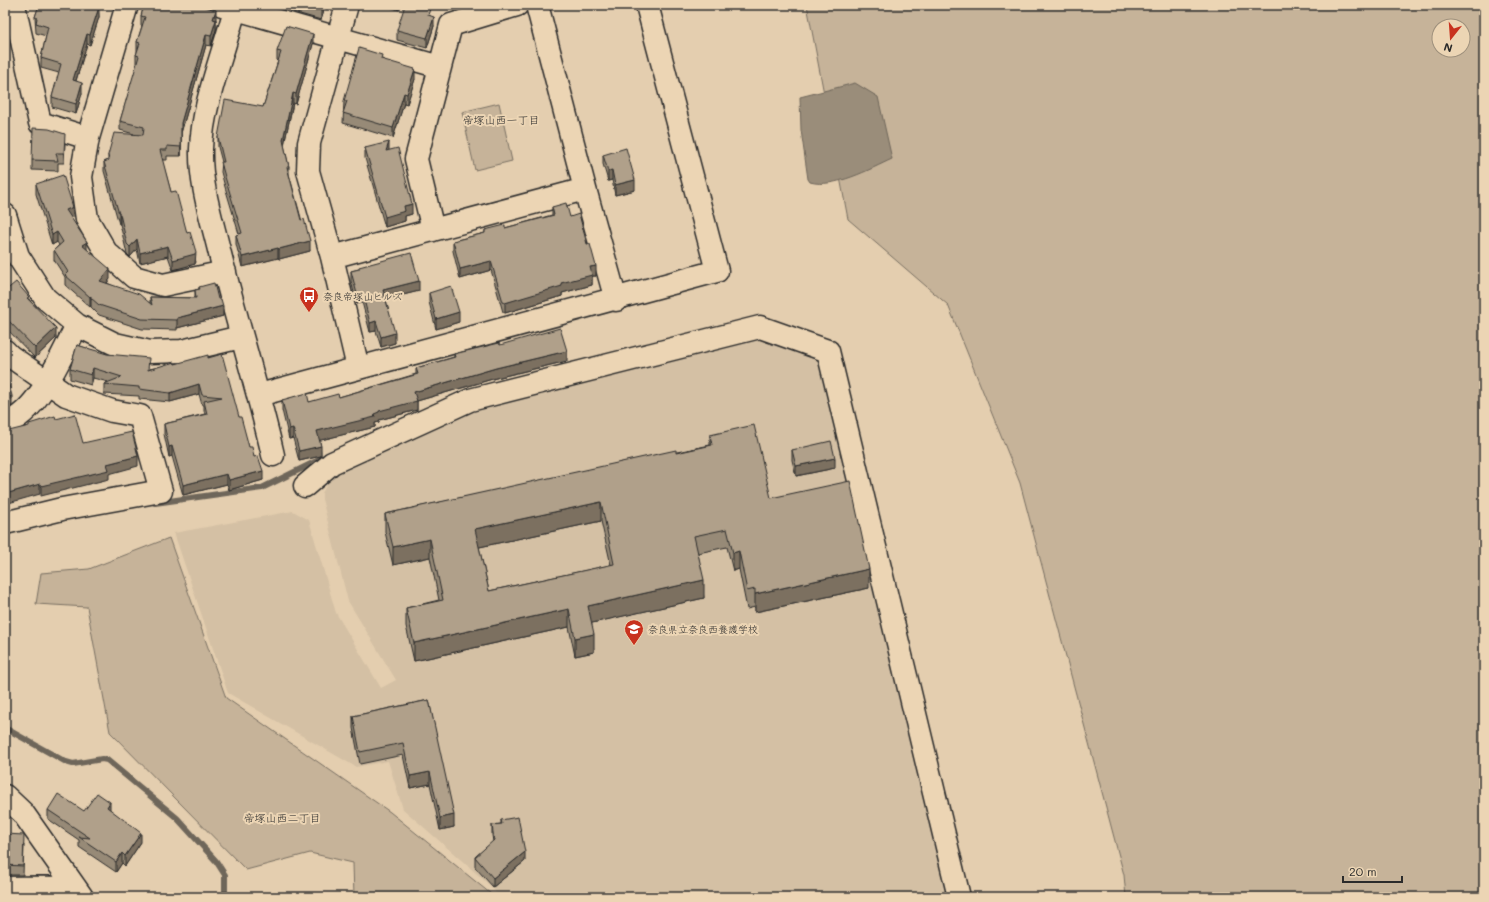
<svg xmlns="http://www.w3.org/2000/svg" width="1489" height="902" viewBox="0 0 1489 902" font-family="Mali,'Klee One',sans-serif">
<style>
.built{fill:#d4c0a4}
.green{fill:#c6b399;stroke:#786f62;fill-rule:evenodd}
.water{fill:#9a8d7a;stroke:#6e665a}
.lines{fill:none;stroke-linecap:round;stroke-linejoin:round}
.stream{stroke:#6e665a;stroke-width:6}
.minor-casing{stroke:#2b2b2b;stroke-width:25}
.minor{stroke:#ecd5b4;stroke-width:22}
.wall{fill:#978a77;stroke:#2b2b2b;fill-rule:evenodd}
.shaded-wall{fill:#7b7061;stroke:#2b2b2b}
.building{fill:#b0a08a;stroke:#2b2b2b;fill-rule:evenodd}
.labels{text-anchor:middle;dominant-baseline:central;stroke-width:4;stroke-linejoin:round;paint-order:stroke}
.poi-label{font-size:10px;fill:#2b2b2b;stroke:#ecd5b4;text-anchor:start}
.neighbourhood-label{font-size:11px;fill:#2b2b2b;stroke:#ecd5b4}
</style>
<rect width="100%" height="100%" fill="#e4ceaf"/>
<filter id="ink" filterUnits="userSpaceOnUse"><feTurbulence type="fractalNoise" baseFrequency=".025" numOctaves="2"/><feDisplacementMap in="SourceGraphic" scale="8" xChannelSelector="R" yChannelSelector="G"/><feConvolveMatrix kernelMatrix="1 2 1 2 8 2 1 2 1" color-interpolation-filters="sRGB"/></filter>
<g filter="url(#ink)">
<path class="built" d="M763 332 822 355 951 897H498L493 888 403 809 388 761 356 767 228 693 174 533 293 511 309 520 336 613 381 688 396 680 348 601 322 499V493L335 470 476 406Z"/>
<path class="green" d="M807 5H1484V897H1126L1124 875 1020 483 948 305 848 219ZM1439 26H1463V50H1439Z
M499 103 512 161 475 170 462 112Z
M169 538 226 698 390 812 491 894 492 897H354L353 863 310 853 246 870 110 732 87 607 36 604 41 573 89 569Z"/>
<path class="water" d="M855 83 878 97 892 159C870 169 834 189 810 182L808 179 801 130 800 97Z"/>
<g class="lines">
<path class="stream" d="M155 503 262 488 325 457
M5 728 66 762 73 764 102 759 107 760 177 818 216 861 225 875V897"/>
<defs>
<path id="minor" d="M14 5 40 123 88 138
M127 5 88 138 81 177 87 219 106 252 134 277 163 285 225 272
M222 5 440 67
M236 5C225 50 202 104 201 149 200 184 211 217 219 250 236 319 257 386 273 455
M347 5 309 143 308 171 332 257 358 368
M537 5 585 189 616 300
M5 215 18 256 45 298 77 325 115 344 150 352 182 351 241 337
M433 230 416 159 451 25 517 5
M332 257 585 189
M5 351 10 356 66 395 112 411 140 416 161 491 62 509 5 523
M259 395 717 271 647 5
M5 423C38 414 62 354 77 325
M305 486 332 463 470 400 760 327 828 351 959 897
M5 796 23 813 82 897
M5 888 75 887"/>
</defs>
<use href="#minor" class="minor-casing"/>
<use href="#minor" class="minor"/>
</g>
<path class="wall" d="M39 5H99L98 7 99 17 90 45 87 44 76 81 82 93 76 114 52 107V97L59 73 41 68V58L46 36 36 33 35 17Z
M144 5H205V7L216 19V30L211 46 206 45 181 133V156H167V160H162L171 192 187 233 196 262 195 264 173 270 168 256 140 263 137 249 130 257 127 254 120 224H119L104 171V162L108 160V155L134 134 120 130V121L137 65H136V55L137 52V42L142 26H141V16Z
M293 5H325V8L321 20 293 12Z
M383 5H400L399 10Z
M430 15 434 26 427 48 397 40V30Z
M313 44 296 104 293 103 284 145 289 167V174L310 251 279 259 278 258 242 267 236 244V235L239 234 225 187 221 172 222 162 218 147V137L263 107 278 61 277 60V51Z
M382 59 415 79 407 104 404 103 393 138 343 123 344 101Z
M65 144 64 163H58V171L32 170V160Z
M365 148 389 150 412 214 405 216V221L385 227 365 158Z
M603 155 635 190 615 195 612 180 608 181 603 164Z
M36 184 73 217 71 218 87 249 110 279 107 283 150 303V297L195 298V290L199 289V287L223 316 177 328V330L142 329 99 315 91 307V306L90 307 65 285V277L54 260V250L59 245 57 242 52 245 36 194Z
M552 207 570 217 596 276H592V285L562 293V296L505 313 503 312 491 270 460 279 453 251V241L485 233V230L505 228 552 215Z
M359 267 419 291 386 299 395 343 381 347 376 331 370 332 362 302 357 304 351 281V271L359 269Z
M5 291 29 299 56 338 35 358 5 327Z
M429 293 459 322 436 329 429 302Z
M77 345 149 369 208 358 239 417 249 447 254 457 263 480 229 490 227 484 183 495 172 456 169 457 164 434V424L205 414 204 411V405H202L199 394 170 402 139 399V396L104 394V384L108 382 93 378 91 385 70 379V369Z
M500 345 567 361 496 378 417 401V410L379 420V422L375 423V427L320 440 321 456 299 461 293 438 289 439 282 410V400L309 402 339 397 416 374V368L454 357V354Z
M710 435 771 498 869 588 755 612V607L747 609 739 569 733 571 727 547 698 553 704 598 591 623 594 652 575 656 569 627 414 661 406 626V608L439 600 430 557 393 565 385 532V514L710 445ZM601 521 611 565 489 591 479 547Z
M792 450 835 468 796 476 792 460Z
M429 700 454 827 440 830 430 784 410 788 403 755 360 764 353 728V716Z
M110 809 141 842 125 866 122 863 116 872 79 847V840L48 819V810L84 811Z
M501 820 525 861 493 887 475 867V857L493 842 492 835V825L501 824Z
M5 834 24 845 23 875H5Z"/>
<path class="shaded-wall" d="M323 5H325V8L321 20V10Z
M99 7V17L90 45V35Z
M216 10V19L213 29V19Z
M434 17V26L427 48V38Z
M216 20V30L211 46V36Z
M87 34V44L73 90V80Z
M313 34V44L296 104V94Z
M206 35V45L181 133V156V123Z
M415 69V79L407 104V94Z
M82 83V93L76 114V104Z
M293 93V103L283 150V140Z
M404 93V103L393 138V128Z
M389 142V152L386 151Z
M612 170V180L608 181V171Z
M635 180V190L615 195V185Z
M412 204V214L405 216V221L385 227V217L404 206Z
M73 207V217L66 220V210Z
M119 214H120V224H119Z
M57 232V242L52 245V235Z
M137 239V249L130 257V247Z
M310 241V251L279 259V249Z
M87 242V251L82 245Z
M168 246V256L140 263V253Z
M278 248V258L242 267V257Z
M196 252 195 264 173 270V260Z
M491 261V270L460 279V269Z
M596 266V276H592V285L562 293V296L505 313V303L561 283 590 267Z
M110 269V279L100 291V281Z
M419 281V291L383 300V290Z
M362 292V302L357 304V294Z
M91 296V306L90 307V297Z
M223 306V316L177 328V318Z
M459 312V322L436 329V319Z
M376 321V331L370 332V323Z
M56 328V338L35 358V348Z
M395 333V343L381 347V337Z
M567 351V361L496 378 417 401V410L379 420V422L375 423V427L317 441V431L379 411 414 392 496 368Z
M93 368V378L91 385V375Z
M199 384V394L170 402V393Z
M12 396V405L5 409V399Z
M293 428V438L289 439V429Z
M172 446V456L169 457V447Z
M321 446V456L299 461V451Z
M138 456V466L109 474V479L41 496V486L107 464Z
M835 458V468L796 476V466Z
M263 471V480L229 490V480Z
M227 474V484L183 495V485Z
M40 484V494L5 504V494Z
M601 502V521L475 548V529Z
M430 539V557L393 565V547Z
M739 551V569L733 571V553Z
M869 569V588L755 612V594Z
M704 580V598L588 624V606Z
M569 609V627L414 661V643Z
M594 634V652L575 656V638Z
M430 772V784L410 788V776Z
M110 802V812L107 807Z
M454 815V827L440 830V818Z
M141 833V842L125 866V856Z
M525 852V861L493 887V878Z
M122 853V863L116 872V862Z"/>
<path class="building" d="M39 5H96V6L99 7 90 35 87 34 73 80 82 83 76 104 52 97 61 64 41 58 48 27 36 23 37 18 35 17Z
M144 5H202V6L216 10 213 19 216 20 211 36 206 35 181 123V147L167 146V150H160L171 192 176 191 187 233 190 232 196 252 195 254 173 260 168 246 140 253 137 239 130 247 127 244 120 214H119L104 162 109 160 108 155 114 133 143 135 144 127 120 121 139 56 136 55 140 43 137 42 145 17 141 16Z
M302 5H323L321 10Z
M405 5H417L430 9 428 15 434 17 427 38 397 30Z
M286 26 313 34 296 94 293 93 283 140 289 167H287L301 220 304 219 310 241 279 249 278 248 242 257 236 235 242 233 225 177 221 162H224L218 137 225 100 263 107 281 52 277 51Z
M359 48 382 55 381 59 415 69 407 94 404 93 393 128 343 113 347 101H344Z
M33 128 49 129 65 134 64 153H56L58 161 32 160Z
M389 142 386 151 398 148 412 204 404 206 405 211 385 217 365 148Z
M626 148 635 180 615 185 612 170 608 171 603 155Z
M63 175 73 207 66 210 87 242 82 245 110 269 100 281 139 294 152 305 150 297 196 298 195 290 200 289 199 287 214 283 218 299H221L223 306 177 318V320L142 319 99 305 91 298V296L90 297 65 275 68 272 54 250 63 242 57 232 52 235 36 184Z
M566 203 570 217 579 214 587 244H590L596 266 590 267 592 275 561 283 562 286 505 303 503 302 491 261 460 269 453 241 485 233V230L505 225V228L554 215 552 207Z
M411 253 419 281 383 290 395 333 381 337 376 321 370 323 362 292 357 294 351 271 359 269V267Z
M16 282 29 297 27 298 56 328 35 348 5 317V291Z
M451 286 459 312 436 319 429 293Z
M560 328 567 351 496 368 414 392 417 401 379 411V412L374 414 375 417 317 431 321 446 299 451 293 428 289 429 282 400 307 393 309 402 338 394 339 397 418 374 416 368 455 357 454 354 499 343 500 345Z
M77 345 107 354 149 358 148 370 174 362 175 364 208 355V358L222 354 239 417H241L249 447H252L254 457 258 456 263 471 229 480 227 474 183 485 172 446 169 447 164 424 207 414 204 401 222 397 202 395 199 384 170 393 139 389V387L104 384 122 377 93 368 91 375 70 369Z
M5 374H6L12 396 5 399Z
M75 414 83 443 132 432 138 456 107 464 109 470 41 486 40 484 5 494V432L29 426V424L55 416 56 419Z
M754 425 771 498 850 481 869 569 755 594V589L747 591 739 551 733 553 727 529 694 536 704 580 588 606 594 634 575 638 569 609 414 643 406 608 443 600 430 539 393 547 385 514 676 450V453L712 445 710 435ZM601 502 614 564 489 591 475 529Z
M831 441 835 458 796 466 792 450Z
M429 700 454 815 440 818 430 772 410 776 403 743 360 752 353 716Z
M97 793 110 802 107 807 141 833 125 856 122 853 116 862 79 837 90 838 48 810 58 794 84 811Z
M518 817 525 852 493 878 475 857 494 840 492 825 502 824 501 820Z
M5 834 24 835 23 866 5 865Z"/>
</g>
<defs>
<symbol id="bus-pin" viewBox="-11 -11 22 30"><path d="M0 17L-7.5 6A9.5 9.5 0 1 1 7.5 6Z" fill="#c8321e" stroke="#ecd5b4"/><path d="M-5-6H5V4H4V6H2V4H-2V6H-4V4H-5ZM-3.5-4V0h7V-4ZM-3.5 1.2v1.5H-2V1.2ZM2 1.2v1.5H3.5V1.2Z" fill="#fff"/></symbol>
<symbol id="school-pin" viewBox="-11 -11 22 30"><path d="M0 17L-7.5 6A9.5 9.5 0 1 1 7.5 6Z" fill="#c8321e" stroke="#ecd5b4"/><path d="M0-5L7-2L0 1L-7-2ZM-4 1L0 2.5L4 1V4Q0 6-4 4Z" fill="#fff"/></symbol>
</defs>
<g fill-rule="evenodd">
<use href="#bus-pin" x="298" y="285" width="22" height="30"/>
<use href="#school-pin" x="623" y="618" width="22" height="30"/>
</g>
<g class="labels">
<g class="poi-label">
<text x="323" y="296">奈良帝塚山ヒルズ</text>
<text x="648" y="629">奈良県立奈良西養護学校</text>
</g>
<g class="neighbourhood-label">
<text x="501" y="119">帝塚山西一丁目</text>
<text x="282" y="817">帝塚山西二丁目</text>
</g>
</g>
<rect width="1489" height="902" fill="none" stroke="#ecd5b4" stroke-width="20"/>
<rect x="10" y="10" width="1469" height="882" fill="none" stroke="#2b2b2b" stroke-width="1.5" filter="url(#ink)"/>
<g transform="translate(1451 38) rotate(197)"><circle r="19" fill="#ecd5b4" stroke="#9f917d"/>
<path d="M0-3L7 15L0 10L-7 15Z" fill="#c8321e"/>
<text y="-6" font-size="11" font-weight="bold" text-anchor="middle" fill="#2b2b2b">N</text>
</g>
<path d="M1343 876v6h59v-6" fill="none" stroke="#2b2b2b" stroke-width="2"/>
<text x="1349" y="876" font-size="12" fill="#2b2b2b" stroke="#ecd5b4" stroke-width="3" paint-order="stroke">20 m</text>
</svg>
